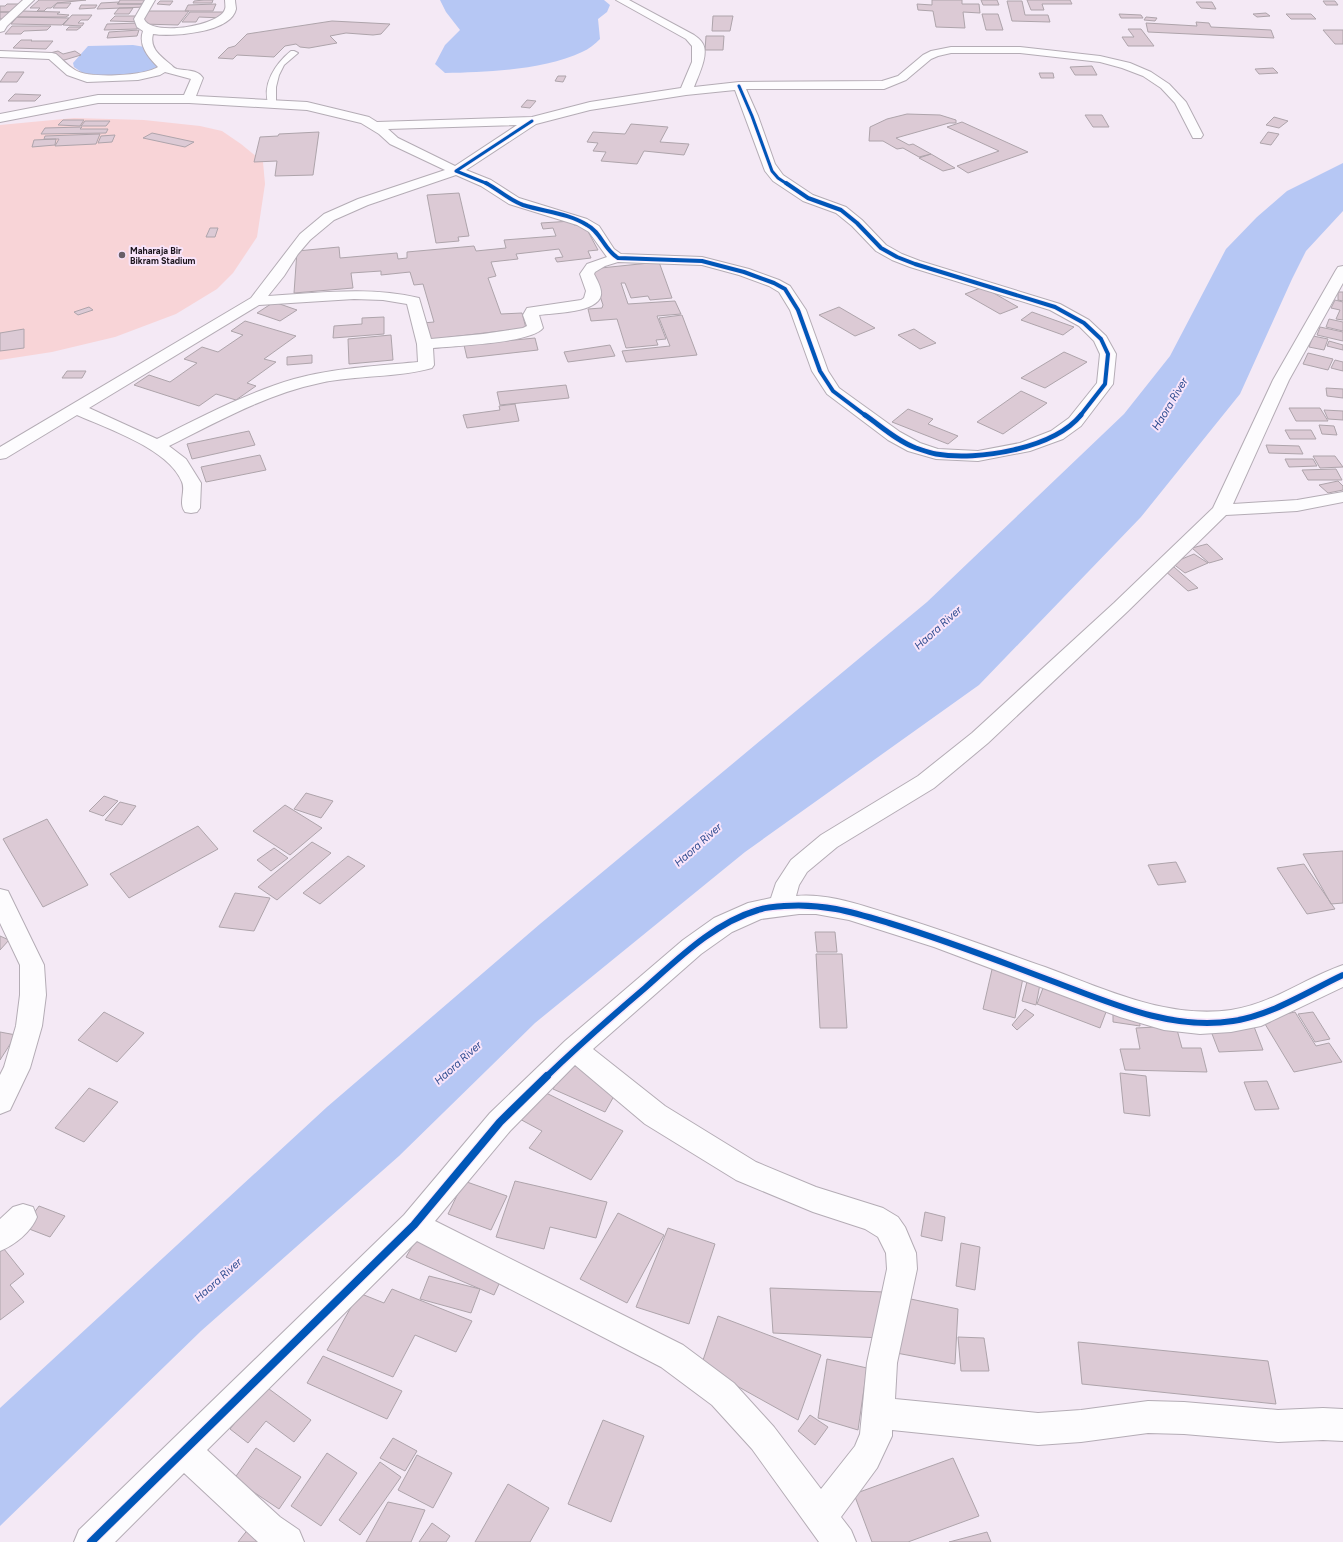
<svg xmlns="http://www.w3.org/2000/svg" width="1343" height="1542" viewBox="0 0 1343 1542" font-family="Figtree,sans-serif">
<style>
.green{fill:#f8d4d7}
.water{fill:#b6c7f4}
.building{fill:#dccad5;stroke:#aea4ab}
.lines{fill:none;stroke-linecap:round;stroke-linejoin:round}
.service-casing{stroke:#b4acb5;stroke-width:2}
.minor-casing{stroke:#b4acb5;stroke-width:2}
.service{fill:#fdfcfe;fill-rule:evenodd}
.minor{fill:#fdfcfe;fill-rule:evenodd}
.cycleway-far4-casing{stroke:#f8e4fa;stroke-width:4.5}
.cycleway-far3-casing{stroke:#f8e4fa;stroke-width:5.5}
.cycleway-far2-casing{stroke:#f8e4fa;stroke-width:7}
.cycleway-far1-casing{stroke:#f8e4fa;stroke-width:9}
.cycleway-casing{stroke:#f8e4fa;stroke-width:10}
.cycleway-far4{stroke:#0057b8;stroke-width:3}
.cycleway-far3{stroke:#0057b8;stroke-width:4}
.cycleway-far2{stroke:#0057b8;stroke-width:5}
.cycleway-far1{stroke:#0057b8;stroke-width:6}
.cycleway{stroke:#0057b8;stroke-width:8}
.poi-dot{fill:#685f69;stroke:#f8e4fa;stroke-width:1.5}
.labels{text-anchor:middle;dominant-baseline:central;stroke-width:4;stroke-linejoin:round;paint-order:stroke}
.far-poi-label{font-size:9px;font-weight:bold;fill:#1c151d;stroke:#f8e4fa;text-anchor:start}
.water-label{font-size:11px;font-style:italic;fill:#2a498e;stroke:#f8e4fa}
</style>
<rect width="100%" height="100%" fill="#f4e9f5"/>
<path class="green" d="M74 118 144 120 200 126 222 131 241 144 263 162 265 184 257 237 233 273 217 289 176 314 115 337 52 352 0 360V125Z"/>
<path class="water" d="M440 0H604L610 5 607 12 598 19 600 39C595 44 589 49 582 52 544 70 487 72 445 73L435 64 445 45 460 30 446 12Z
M133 45 145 47 163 71 159 76 142 78H113L84 74 74 67 73 63 88 46Z
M1343 163V211L1306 251 1292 279 1240 394 1141 517 979 685 745 852 535 1023 399 1156 201 1331 0 1526V1408L327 1107 540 924 927 602 1124 414 1170 356 1226 249 1257 217 1287 191Z"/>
<path class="building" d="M39 0H86L57 3 51 8H47L44 11H37L40 8H30Z
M120 0H149L147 4H118Z
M204 0H213L212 3H193L194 1Z
M932 0H962V4H979L980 13 963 12 965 28 936 27 933 11 918 10 917 4 932 5Z
M981 0H997L999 5H983Z
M1027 0H1070L1072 4H1042L1044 10H1031Z
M160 1H173L170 5 157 4Z
M1007 1H1022L1025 15H1048L1050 22 1012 21Z
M1323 1H1335L1338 5H1326Z
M119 2 117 4H147L145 7 97 9 101 3Z
M1196 2H1212L1216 9 1201 8Z
M57 3H71L67 8H53Z
M7 4H19L11 12H0V6H5Z
M216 4 213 11H185L188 5Z
M81 5H97L95 8 79 9Z
M119 8H133L129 14H114Z
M22 11 60 12 57 14 69 15 66 17H17Z
M142 11H189L178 25 142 24 144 22 110 21 115 16H136Z
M0 12H11L6 19H0Z
M190 12H226L222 18 199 17 196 22H182Z
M1266 13 1270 16 1257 17 1253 14Z
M982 14H998L1003 30H986Z
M1119 14 1141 15 1143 18H1121Z
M1286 14H1311L1316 19H1291Z
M72 15H92L88 20H81L78 23H84L82 26 63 25Z
M713 16H733L730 31H712Z
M17 17 69 18 62 25 11 24Z
M1146 17 1157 18 1155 21 1144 20Z
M332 21 390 24 381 34 373 35 346 33 330 36 337 43 309 48 300 47 296 44 285 46 274 57 237 55 233 59 218 58 228 48 235 46 247 34Z
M1196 22 1209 23 1211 27 1271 30 1274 38 1148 32 1146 23 1197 26Z
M140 23 137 29 104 30 107 24Z
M12 26H51L47 30 24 31 21 34H5Z
M69 27H81L77 30H66Z
M1128 29H1141L1154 46H1128L1122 37H1134Z
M139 30 137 36 107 38 109 32Z
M1323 30H1343V44H1335Z
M706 36H724L723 50H705Z
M21 40H32L31 41H53L46 49 13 48Z
M58 51 63 54 75 51 81 55 61 61 50 53Z
M1092 66 1097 75H1075L1070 67Z
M1273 68 1278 73 1259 74 1255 69Z
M7 72H24L17 82H0Z
M1039 73H1053L1054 78H1041Z
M558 76H566L563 82 555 81Z
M15 94 41 95 35 101H8Z
M527 100 536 101 530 108 521 107Z
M907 114 940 115 956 120V123H949L896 138 909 145 913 144 931 154 919 157 903 148 897 149 883 141H869L870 127 887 119Z
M1085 115H1102L1109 127H1093Z
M1274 117 1288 121 1279 128 1266 125Z
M63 120H84L80 126 58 125Z
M85 121H110L106 126H81Z
M962 122 1028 152 968 173 957 166 999 151 947 127Z
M631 124 668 127 660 142 689 144 684 155 644 151 637 164 601 161 606 152 593 151 598 143 587 142 593 132 625 134Z
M82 127 80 129H108L106 133 41 134 45 128Z
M319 132 313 175 275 176 277 161 254 162 260 137 278 136 279 134Z
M1268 132 1279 134 1271 145 1260 143Z
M152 133 194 142 185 147 143 138Z
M100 134 96 144 55 146 59 139H44L45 136Z
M115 135 112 142 98 143 101 136Z
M56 139 55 145 32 147 34 140Z
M931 154 955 168 943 171 919 158Z
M459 193 469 236 458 237 459 241 436 243 427 195Z
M572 221 574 225 584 224 598 250 588 251 591 258 557 262 555 258 563 257 559 249 516 254 518 259 491 262 496 276 488 278 501 314 522 313 526 328 426 340 423 323 434 322 423 284 414 285 410 272 381 275V271L351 273 353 288 294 293 297 251 339 247 340 258 397 253 398 259 407 258V252L474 246 476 251 506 248 504 240 556 236 553 228 543 229 541 223Z
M210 228H218L215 237H206Z
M659 262 672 298 650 300 648 296 631 298 625 283H621L628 304 675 301 681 314 657 316 666 339 656 340 658 345 626 348 617 319 591 321 588 309 602 308 603 305 591 269Z
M983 287 1018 307 1000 314 965 294Z
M1338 292H1343V301L1338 300Z
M1335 300 1343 302V320L1336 319 1340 310 1331 308Z
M274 302 297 310 280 321 257 313Z
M89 307 93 310 78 315 74 312Z
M839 307 875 328 855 336 819 315Z
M1032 312 1074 327 1063 335 1021 320Z
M682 315 697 355 626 362 622 351 670 346 659 318Z
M384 317V334L333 338 334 326 362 324V318Z
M1329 319 1343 322V331L1326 327Z
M245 321 296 336 264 359 276 362 247 383 256 386 236 400 216 394 199 406 134 385 149 375 170 382 197 363 184 359 202 347 218 352 243 335 231 331Z
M1320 327 1343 332V341L1317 335Z
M24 329V348L0 351V333Z
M914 329 936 343 920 349 898 335Z
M391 335 393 360 349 364 348 339Z
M1313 336 1328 339 1324 350 1309 347Z
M535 338 538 350 467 358 464 345Z
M1329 341 1343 345V350L1327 346Z
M610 345 615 356 568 362 564 352Z
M1064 352 1087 362 1045 388 1021 378Z
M1308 353 1333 359 1328 370 1303 364Z
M312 355V363L287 365V357Z
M1335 360 1343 362V371L1331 368Z
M67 371H86L82 378H62Z
M566 385 569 398 500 405 497 392Z
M1326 388 1343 389V398L1327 396Z
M1021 391 1047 403 1003 434 977 422Z
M515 404 519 421 467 428 463 415 500 410 499 406Z
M1289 408H1320L1328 421H1296Z
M908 409 933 419 928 424 958 436 948 444 892 422Z
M1324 410 1343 411V420L1328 419Z
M1319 425 1334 426 1337 435 1322 434Z
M1285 430H1311L1316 439H1290Z
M249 431 255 445 192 459 187 444Z
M1266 445 1299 446 1303 454 1269 453Z
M260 455 266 470 206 482 201 467Z
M1313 456H1335L1343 467 1320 468Z
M1285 459H1313L1317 466 1289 467Z
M1336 469 1342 480H1308L1302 470Z
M1338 481 1343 486V490L1328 493 1319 485Z
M1207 544 1223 559 1209 563 1192 548Z
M1194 554 1208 563 1185 573 1172 563Z
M1174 567 1198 588 1188 591 1164 570Z
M306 793 333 801 321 818 294 809Z
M104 796 118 801 103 816 89 811Z
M120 802 136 806 122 825 105 820Z
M285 805 322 828 290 855 253 831Z
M47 819 88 885 43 907 3 839Z
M198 826 218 849 129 898 110 874Z
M312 842 331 853 277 900 258 887Z
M274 848 288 858 271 871 257 860Z
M1343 851V903L1331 904 1303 854Z
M348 856 365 866 320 904 303 893Z
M1176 862 1186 882 1158 885 1148 865Z
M1304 864 1335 909 1307 914 1277 868Z
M235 893 270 898 254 931 219 927Z
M815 932H835L837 952H817Z
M0 936 9 940 0 950Z
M816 954H842L847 1028H820Z
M993 965 1024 973 1015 1018 983 1009Z
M1029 974 1041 979 1036 1005 1022 1001Z
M1046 980 1109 1004 1100 1028 1037 1004Z
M1025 1009 1034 1015 1017 1030 1012 1025Z
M1113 1009 1139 1013 1140 1026 1113 1022Z
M104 1012 144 1033 117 1062 78 1040Z
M1295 1012 1316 1046 1329 1043 1342 1062 1294 1072 1262 1019Z
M1313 1012 1330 1039 1315 1042 1298 1014Z
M1253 1024 1263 1050 1219 1052 1209 1026Z
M1176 1026 1182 1048H1201L1207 1072 1125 1070 1120 1049H1140L1136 1028Z
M0 1032 16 1035 0 1060Z
M569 1062 618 1089 605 1112 553 1089Z
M1120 1073 1146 1076 1150 1116 1124 1113Z
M1267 1081 1279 1109 1255 1110 1244 1082Z
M89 1088 118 1102 84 1142 55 1128Z
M536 1088 623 1131 591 1180 529 1148 542 1131 516 1117Z
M464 1181 507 1196 491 1230 448 1214Z
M515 1181 607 1202 596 1238 550 1227 544 1249 496 1237Z
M39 1206 65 1216 50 1237 24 1227Z
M925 1212 945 1217 942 1241 921 1236Z
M618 1213 664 1235 627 1303 580 1279Z
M668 1228 715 1244 689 1324 636 1307Z
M420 1233 504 1273 494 1295 406 1257Z
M961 1243 980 1247 975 1290 956 1286Z
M0 1244 24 1274 10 1285 24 1302 0 1320Z
M429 1276 480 1289 471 1313 420 1299Z
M770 1288 885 1292 882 1338 773 1333Z
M392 1289 472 1321 456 1352 415 1335 393 1377 327 1350 359 1293 384 1303Z
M906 1298 958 1309 955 1364 891 1352Z
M718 1316 821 1355 798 1420 701 1366Z
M958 1337 984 1338 989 1371H961Z
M1078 1342 1268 1361 1276 1404 1082 1384Z
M323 1356 402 1391 387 1419 307 1383Z
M827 1359 867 1368 858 1430 818 1418Z
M265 1386 311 1420 294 1442 266 1421 248 1443 230 1429Z
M810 1415 828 1427 815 1445 798 1431Z
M603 1420 644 1436 611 1522 568 1504Z
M393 1438 417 1451 405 1471 380 1458Z
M256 1448 301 1477 279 1509 234 1479Z
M327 1453 357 1473 321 1526 291 1506Z
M417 1455 452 1473 433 1508 398 1490Z
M953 1458 979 1516 908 1542H872L854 1494Z
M380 1462 401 1477 360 1535 339 1520Z
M508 1484 549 1508 530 1542H475Z
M388 1502 425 1510 411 1542H366Z
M253 1523 267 1542H238Z
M432 1523 450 1536 446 1542H419Z
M987 1532 991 1542H949Z"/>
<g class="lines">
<defs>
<path id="service" d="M291 51H294L298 53 284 65 279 75 276 87V103L272 105H269C261 85 276 63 291 51Z"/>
<path id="minor" d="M23 0H34L7 26 4 31 0 32V21Z
M145 0H155L144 19C151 37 221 26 225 9 226 7 225 3 225 0H235C235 3 236 7 236 9 231 33 172 37 153 34 149 49 161 56 170 64 173 66 173 68 177 69 186 71 197 69 203 78L196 96 307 102 369 117 377 122 532 117 590 102 681 88 692 62V46L686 39 616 0H629L694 35C697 37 701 40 703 44 709 55 698 76 694 87L739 82 882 81 898 76 923 55 931 51 951 47H1020L1100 56 1130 63 1151 72 1169 84 1186 102 1203 135 1201 138H1193L1175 103 1161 88 1143 76 1122 68 1100 62 1020 53H951L938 56 931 59 906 80 884 89H746L758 116 775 164 783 175 813 195 846 207 862 220 886 245 902 254 920 261 1060 304 1089 320 1106 336 1116 354 1113 384 1081 426 1063 439 1030 451 978 461 936 459 908 451 888 440 827 394 812 371 790 310 779 292 769 286 739 275 702 265 618 262 605 266 595 272 594 274C597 280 602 288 601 295 598 313 553 313 539 315L543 328C532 343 453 346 433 348L434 365 432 368C397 378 356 375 320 383 267 394 217 422 169 446L186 459 201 483 200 508 197 512 191 513 185 512C178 503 186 491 182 482 169 449 108 429 77 415L6 458 0 459V447L251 298 300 234 324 214 358 199 445 170 390 144 379 134 361 123 307 110 189 103H98L0 122V114L98 95H184L191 79 165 72 160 75 138 80 87 82 67 75 49 59 0 57V51L52 53 56 54C62 59 68 66 75 70 89 79 144 76 158 67 148 57 138 45 143 31L137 27 134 19ZM735 90 765 171 773 181 803 201 836 213 852 226 876 251 892 260 910 267 1050 310 1079 326 1094 341 1100 354 1097 383 1069 418 1051 431 1020 443 978 451 938 449 920 443 900 432 839 388 828 371 806 310 790 286 779 280 749 269 702 257 621 254 614 249 599 226 587 219 519 198 491 180 466 170 536 124 590 110 686 95ZM517 125 455 166 398 138 388 129ZM456 175 481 186 509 204 577 225 589 232 607 257 587 264 580 274 586 291 584 298 581 300 527 308 523 315 527 326 523 328 483 334 431 339 419 298C370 286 318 293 268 296L284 276 298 254 310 240 334 220 368 205ZM354 299 383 300 407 304 417 344 418 362C376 366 334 368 294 379 246 393 201 417 157 439L89 408 259 305Z
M1343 266V283L1289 380 1233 504 1297 500 1343 492V502L1297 511 1226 515 1128 611 988 743 934 788 837 847 807 872 799 885 796 896C828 893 860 905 890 914 943 930 994 949 1045 967 1105 989 1166 1019 1231 1010 1272 1004 1305 978 1343 965V987L1261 1026 1231 1032 1200 1034 1164 1030 1120 1017 934 947 849 920 816 914H799L761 919 732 932 701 954 593 1049 665 1106 756 1162 816 1187 883 1208 898 1217 905 1227 916 1253 917 1269 897 1363 895 1399 1038 1413 1081 1410 1148 1401 1184 1402 1278 1410 1323 1408 1343 1409V1441L1323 1440 1278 1442 1184 1434 1148 1433 1081 1442 1038 1445 892 1430V1436L877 1468 841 1517 851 1530 856 1542H819L752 1449 712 1405 661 1367 417 1241 207 1450 280 1517 299 1530 304 1542H258L184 1473 115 1542H74L79 1530 404 1215 490 1113 565 1041 683 940 714 918 748 903 771 898 776 883 791 860 821 835 918 776 972 733 1114 603 1213 508 1273 380 1336 270 1338 267ZM575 1065 645 1124 736 1180 813 1212 865 1229 878 1237 886 1253 887 1269 867 1363 860 1434 855 1446 821 1489 774 1427 734 1383 683 1345 435 1221 510 1131Z
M0 889 8 891 44 965 46 995 42 1026 30 1068 10 1110 0 1114V1075L4 1067 16 1026 20 995V965L0 923Z
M23 1204 33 1207 37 1217C31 1232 15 1245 0 1251V1219L13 1207Z"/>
</defs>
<use href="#service" class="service-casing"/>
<use href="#minor" class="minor-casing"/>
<use href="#service" class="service"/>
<use href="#minor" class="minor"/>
<defs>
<path id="cycleway-far4" d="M739 86 752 116 772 171 778 178 787 184
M488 184 456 171 532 121"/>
<path id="cycleway-far3" d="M486 183C499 190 509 200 523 205 545 212 568 213 587 225 601 232 604 250 618 258L702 261 744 272 774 283 785 289 798 310 820 371 833 391 866 416
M786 183 808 198 841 210 857 223 881 248 897 257 915 264 1055 307 1084 323 1101 339 1108 354 1105 384 1080 416"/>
<path id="cycleway-far2" d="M865 415C881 426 897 441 916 448 922 450 930 453 936 454 978 461 1053 449 1081 415"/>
<path id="cycleway-far1" d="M546 1077C578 1046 611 1017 645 988 679 958 714 923 758 910 766 907 775 907 784 906 823 903 852 912 889 923 941 939 992 958 1044 978 1104 1000 1167 1031 1233 1021 1272 1015 1307 992 1343 975"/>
<path id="cycleway" d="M91 1542 414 1225 500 1122 547 1076"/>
</defs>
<use href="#cycleway-far4" class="cycleway-far4-casing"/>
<use href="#cycleway-far3" class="cycleway-far3-casing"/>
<use href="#cycleway-far2" class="cycleway-far2-casing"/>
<use href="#cycleway-far1" class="cycleway-far1-casing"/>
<use href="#cycleway" class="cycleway-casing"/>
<use href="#cycleway-far4" class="cycleway-far4"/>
<use href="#cycleway-far3" class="cycleway-far3"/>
<use href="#cycleway-far2" class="cycleway-far2"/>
<use href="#cycleway-far1" class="cycleway-far1"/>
<use href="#cycleway" class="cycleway"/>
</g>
<circle class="poi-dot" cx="122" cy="255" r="4"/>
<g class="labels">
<g class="far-poi-label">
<text x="130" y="250">Maharaja Bir<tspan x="130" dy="10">Bikram Stadium</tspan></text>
</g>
<g class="water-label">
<text transform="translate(1170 404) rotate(-59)">Haora River</text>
<text transform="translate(938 628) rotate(-42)">Haora River</text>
<text transform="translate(698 845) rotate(-42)">Haora River</text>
<text transform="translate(458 1063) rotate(-42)">Haora River</text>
<text transform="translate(218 1280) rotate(-42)">Haora River</text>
</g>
</g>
</svg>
